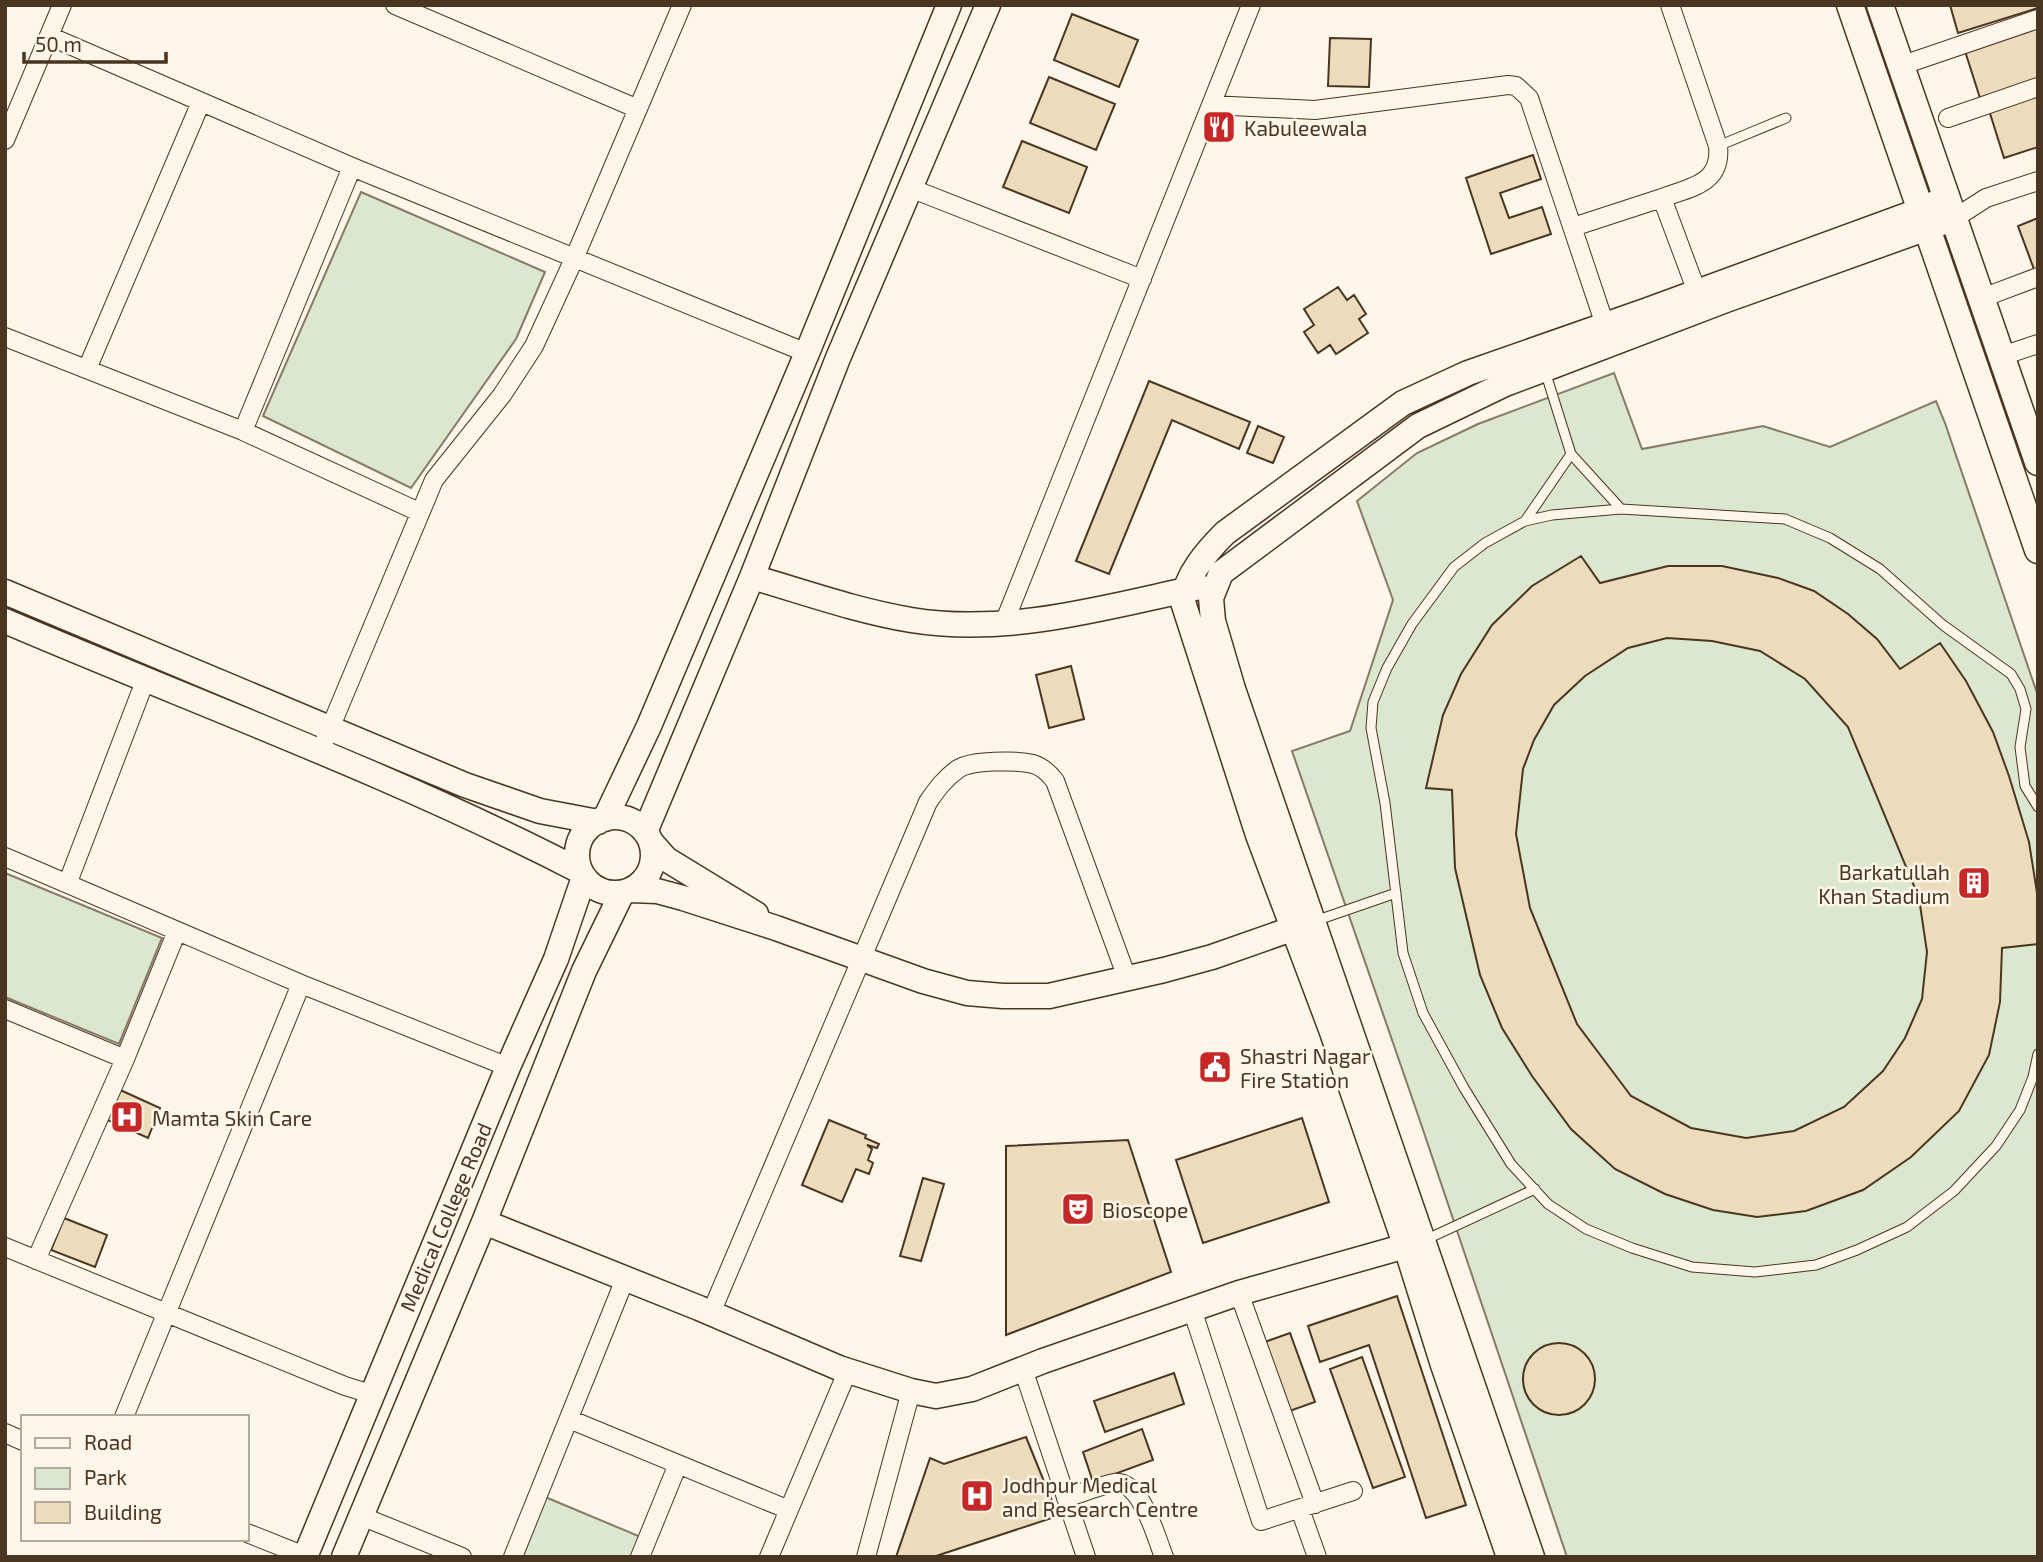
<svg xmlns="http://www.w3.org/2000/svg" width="2043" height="1562" viewBox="0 0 2043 1562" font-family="'Exo 2',sans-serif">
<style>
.green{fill:#dce7d0;stroke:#887966;stroke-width:2}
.building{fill:#ecdcbc;stroke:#4a3520;stroke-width:2;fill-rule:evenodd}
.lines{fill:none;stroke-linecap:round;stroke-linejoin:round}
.lane-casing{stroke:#4a3520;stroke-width:11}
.street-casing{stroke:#4a3520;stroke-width:20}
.secondary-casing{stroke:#4a3520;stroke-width:27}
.primary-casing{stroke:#4a3520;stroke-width:29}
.lane{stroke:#fbf6e9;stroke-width:9}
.street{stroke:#fbf6e9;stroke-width:18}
.secondary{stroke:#fbf6e9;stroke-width:24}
.primary{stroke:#fbf6e9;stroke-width:26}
.labels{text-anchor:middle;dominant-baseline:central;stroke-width:5;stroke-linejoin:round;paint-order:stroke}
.poi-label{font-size:21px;fill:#4a3520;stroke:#fbf6e9;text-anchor:start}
.street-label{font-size:21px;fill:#4a3520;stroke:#fbf6e9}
</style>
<rect width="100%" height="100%" fill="#fbf6e9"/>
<path class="green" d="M361 192 545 272 516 339 411 488 263 416Z
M1614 373 1642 449 1763 426 1830 447 1936 401 1945 423 2038 696V1557H1567L1418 1115 1292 751 1350 731 1393 600 1357 501 1417 453 1478 424Z
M5 873 162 938 119 1044 5 997Z
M538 1494 648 1540 640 1557H513Z"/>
<path class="building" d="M1950 5H2038V8L1958 33Z
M1072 14 1138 40 1119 87 1054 60Z
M2038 24V79L1980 98 1964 48Z
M1330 38 1371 39 1369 87 1328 86Z
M1049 77 1115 104 1096 150 1030 123Z
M2038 91V147L2004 158 1988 107Z
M1022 141 1087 167 1069 213 1003 187Z
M1533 155 1541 179 1500 193 1509 218 1542 207 1551 234 1491 254 1466 178Z
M2038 218V271L2035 272 2018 226Z
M1338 287 1347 300 1354 295 1366 314 1359 319 1368 333 1336 354 1330 345 1318 353 1304 332 1314 325 1304 309Z
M1149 381 1250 422 1239 449 1172 420 1109 574 1076 561Z
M1258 426 1284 437 1273 463 1247 453Z
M1581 556 1600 583 1668 566H1722L1778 578 1814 591 1848 614 1877 639 1900 669 1940 643 1966 681 1993 732 2009 776 2029 842 2038 899V944L2002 948 2000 1002 1989 1055 1959 1111 1911 1157 1863 1190 1806 1211 1757 1217 1713 1210 1665 1194 1615 1169 1571 1129 1532 1076 1502 1028 1480 975 1455 868 1452 790 1426 788 1443 715 1461 674 1492 625 1532 586ZM1667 638 1712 641 1760 651 1805 679 1848 727 1919 898 1927 952 1922 999 1905 1038 1883 1071 1844 1107 1794 1131 1746 1138 1691 1128 1631 1096 1577 1024 1530 908 1516 834 1523 769 1534 740 1554 705 1585 676 1628 648Z
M1071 666 1084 719 1049 728 1036 675Z
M118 1089 160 1108 148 1138 105 1119Z
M1302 1118 1329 1202 1203 1243 1176 1160Z
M829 1120 866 1135 865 1138 879 1144 877 1148 867 1145 872 1149 868 1160 873 1163 869 1174 856 1169 842 1202 802 1185Z
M1128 1140 1171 1272 1006 1335V1146Z
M923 1178 944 1184 921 1261 900 1256Z
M64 1218 107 1235 95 1267 51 1250Z
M1397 1296 1466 1505 1426 1518 1369 1345 1320 1362 1308 1326Z
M1290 1333 1315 1402 1284 1413 1259 1344Z
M1523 1379a36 36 0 1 1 72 0a36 36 0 1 1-72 0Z
M1362 1357 1405 1477 1373 1488 1330 1369Z
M1174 1373 1184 1404 1105 1432 1094 1401Z
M1142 1429 1153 1460 1093 1482 1083 1452Z
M1026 1437 1058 1516 933 1557H896L930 1458 944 1464Z"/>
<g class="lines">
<defs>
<path id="lane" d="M1718 146 1786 118
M1545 371 1571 454 1621 509 1785 519 1830 538 1880 569 1943 625 2011 674 2020 689 2026 709 2020 747 2025 786 2038 807
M1621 509 1552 515 1525 521 1485 543 1454 567 1412 624 1387 668 1373 702 1371 728 1385 803 1403 953 1423 1013 1464 1088 1511 1164 1548 1204 1586 1229 1632 1248 1692 1267 1755 1272 1816 1265 1857 1250 1907 1227 1954 1191 1996 1146 2020 1110 2033 1077 2038 1054
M1525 521 1571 454
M1315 921 1396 893
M1425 1240 1535 1189"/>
<path id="street" d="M395 5 638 109
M49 36 352 167 807 353
M1900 66 2038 19
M1211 105 1315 110 1508 85 1516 86 1529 98 1605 325
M1948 118 2038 87
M5 140 62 5
M910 188 1142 279
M1662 198C1691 187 1722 184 1718 146L1670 5
M1955 218 1986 198 2038 181
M1573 227 1662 198 1697 292
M1982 298 2038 277
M5 337 243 431 419 512
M2002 356 2038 344
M87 369 201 102
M243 431 352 167
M1004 623 1251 5
M326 738 434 480 502 395 534 346 574 259 682 5
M5 857 301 984 508 1067
M68 882 145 681
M5 1009 125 1059
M5 1247 345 1386 371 1394
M36 1260 125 1059 177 931
M1239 1293 1315 1504
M1192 1309 1261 1521 1353 1491
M711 1313 928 802C937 789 945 778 958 769 971 760 1017 760 1033 764 1043 767 1049 773 1055 781L1127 978
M1023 1369 1086 1557
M124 1417 301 984
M569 1419 789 1510
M5 1433 23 1441
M1066 1498C1082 1493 1098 1486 1114 1483 1141 1479 1156 1537 1164 1557
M1300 1509 1317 1557
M361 1516 462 1557
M247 1533 305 1556
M513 1557 625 1279
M640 1557 678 1464
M769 1557 848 1370
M866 1557 911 1391"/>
<path id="secondary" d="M752 577C804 592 857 611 911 620 1008 636 1106 607 1200 587
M5 592 465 785 540 811 598 822
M5 621C197 703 394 775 580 871
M577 855a38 38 0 1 1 76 0a38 38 0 1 1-76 0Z
M605 819 649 726 807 353 949 5
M645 832 752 577 838 358 988 5
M651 842 666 859 756 914
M630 890 657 891 683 898 776 928 923 981 967 993 1003 996H1049L1164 970 1212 957 1306 924
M484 1222 699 1308 839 1368 911 1391 936 1396 972 1389 1043 1361 1239 1293 1420 1242
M305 1557 508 1067 556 959 584 877
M344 1557 484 1222 584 971 622 893
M1509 1557 1442 1362 1406 1247 1332 1032 1258 835 1183 602C1185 576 1207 551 1225 533L1403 403 1468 373 1645 311 1921 210 1947 197
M1532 1557 1233 689 1213 621 1211 598 1221 573 1418 426 1505 384 1545 369 1726 300 1944 222"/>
<path id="primary" d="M1850 5 2038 550
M1880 5 2038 462"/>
</defs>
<use href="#lane" class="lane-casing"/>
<use href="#street" class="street-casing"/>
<use href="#secondary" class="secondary-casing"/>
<use href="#primary" class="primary-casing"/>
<use href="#lane" class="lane"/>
<use href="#street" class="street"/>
<use href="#secondary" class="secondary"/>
<use href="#primary" class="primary"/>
</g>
<defs>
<symbol id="restaurant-square" viewBox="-11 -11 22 22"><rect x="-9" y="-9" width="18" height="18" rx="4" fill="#c62828" stroke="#fbf6e9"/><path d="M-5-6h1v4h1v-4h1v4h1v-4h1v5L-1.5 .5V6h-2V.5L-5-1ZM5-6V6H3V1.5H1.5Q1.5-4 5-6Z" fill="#fff"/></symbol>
<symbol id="building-square" viewBox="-11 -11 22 22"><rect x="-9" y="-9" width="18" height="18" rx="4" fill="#c62828" stroke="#fbf6e9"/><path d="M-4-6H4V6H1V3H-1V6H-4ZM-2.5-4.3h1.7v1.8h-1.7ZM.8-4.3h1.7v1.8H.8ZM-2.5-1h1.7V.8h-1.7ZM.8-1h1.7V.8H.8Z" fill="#fff"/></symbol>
<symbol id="civic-square" viewBox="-11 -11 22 22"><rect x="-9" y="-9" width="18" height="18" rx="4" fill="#c62828" stroke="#fbf6e9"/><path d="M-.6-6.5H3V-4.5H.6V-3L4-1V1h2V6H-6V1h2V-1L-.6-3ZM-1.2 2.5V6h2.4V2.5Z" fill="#fff"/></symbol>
<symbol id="hospital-square" viewBox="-11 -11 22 22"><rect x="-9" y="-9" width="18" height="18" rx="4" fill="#c62828" stroke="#fbf6e9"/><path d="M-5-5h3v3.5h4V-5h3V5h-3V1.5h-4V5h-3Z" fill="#fff"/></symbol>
<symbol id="theatre-square" viewBox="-11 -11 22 22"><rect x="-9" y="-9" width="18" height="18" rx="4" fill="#c62828" stroke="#fbf6e9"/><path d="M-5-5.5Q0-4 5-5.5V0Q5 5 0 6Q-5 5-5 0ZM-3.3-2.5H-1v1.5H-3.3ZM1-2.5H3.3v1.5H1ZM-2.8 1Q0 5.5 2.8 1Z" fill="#fff"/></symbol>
</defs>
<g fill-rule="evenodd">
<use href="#restaurant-square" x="1200" y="108" width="38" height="38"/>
<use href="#building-square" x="1955" y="864" width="38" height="38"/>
<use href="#civic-square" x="1196" y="1048" width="38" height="38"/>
<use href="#hospital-square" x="108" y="1098" width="38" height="38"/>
<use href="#theatre-square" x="1059" y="1190" width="38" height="38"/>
<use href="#hospital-square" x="958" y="1477" width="38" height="38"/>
</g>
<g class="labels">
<g class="poi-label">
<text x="1244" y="127">Kabuleewala</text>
<text x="1950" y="871" text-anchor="end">Barkatullah<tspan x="1950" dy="24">Khan Stadium</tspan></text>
<text x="1240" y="1055">Shastri Nagar<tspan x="1240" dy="24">Fire Station</tspan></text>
<text x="152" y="1117">Mamta Skin Care</text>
<text x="1102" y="1209">Bioscope</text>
<text x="1002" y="1484">Jodhpur Medical<tspan x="1002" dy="24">and Research Centre</tspan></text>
</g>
<g class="street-label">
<text transform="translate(445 1217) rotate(-67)">Medical College Road</text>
</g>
</g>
<rect width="2043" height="1562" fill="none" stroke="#4a3520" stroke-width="14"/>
<rect x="21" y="1415" width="228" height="126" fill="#fbf6e9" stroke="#b4a999" stroke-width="2"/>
<rect x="35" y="1438" width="35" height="10" fill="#fbf6e9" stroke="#b4a999" stroke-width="2"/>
<text x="84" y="1450" font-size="21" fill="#4a3520">Road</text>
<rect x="35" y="1468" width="35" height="21" fill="#dce7d0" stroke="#b4a999" stroke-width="2"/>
<text x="84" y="1485" font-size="21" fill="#4a3520">Park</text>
<rect x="35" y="1502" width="35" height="21" fill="#ecdcbc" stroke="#b4a999" stroke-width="2"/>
<text x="84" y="1520" font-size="21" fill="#4a3520">Building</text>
<path d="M24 52v10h142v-10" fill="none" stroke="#4a3520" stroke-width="3.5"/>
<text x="35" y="52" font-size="21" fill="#4a3520" stroke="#fbf6e9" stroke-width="5" paint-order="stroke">50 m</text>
</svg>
